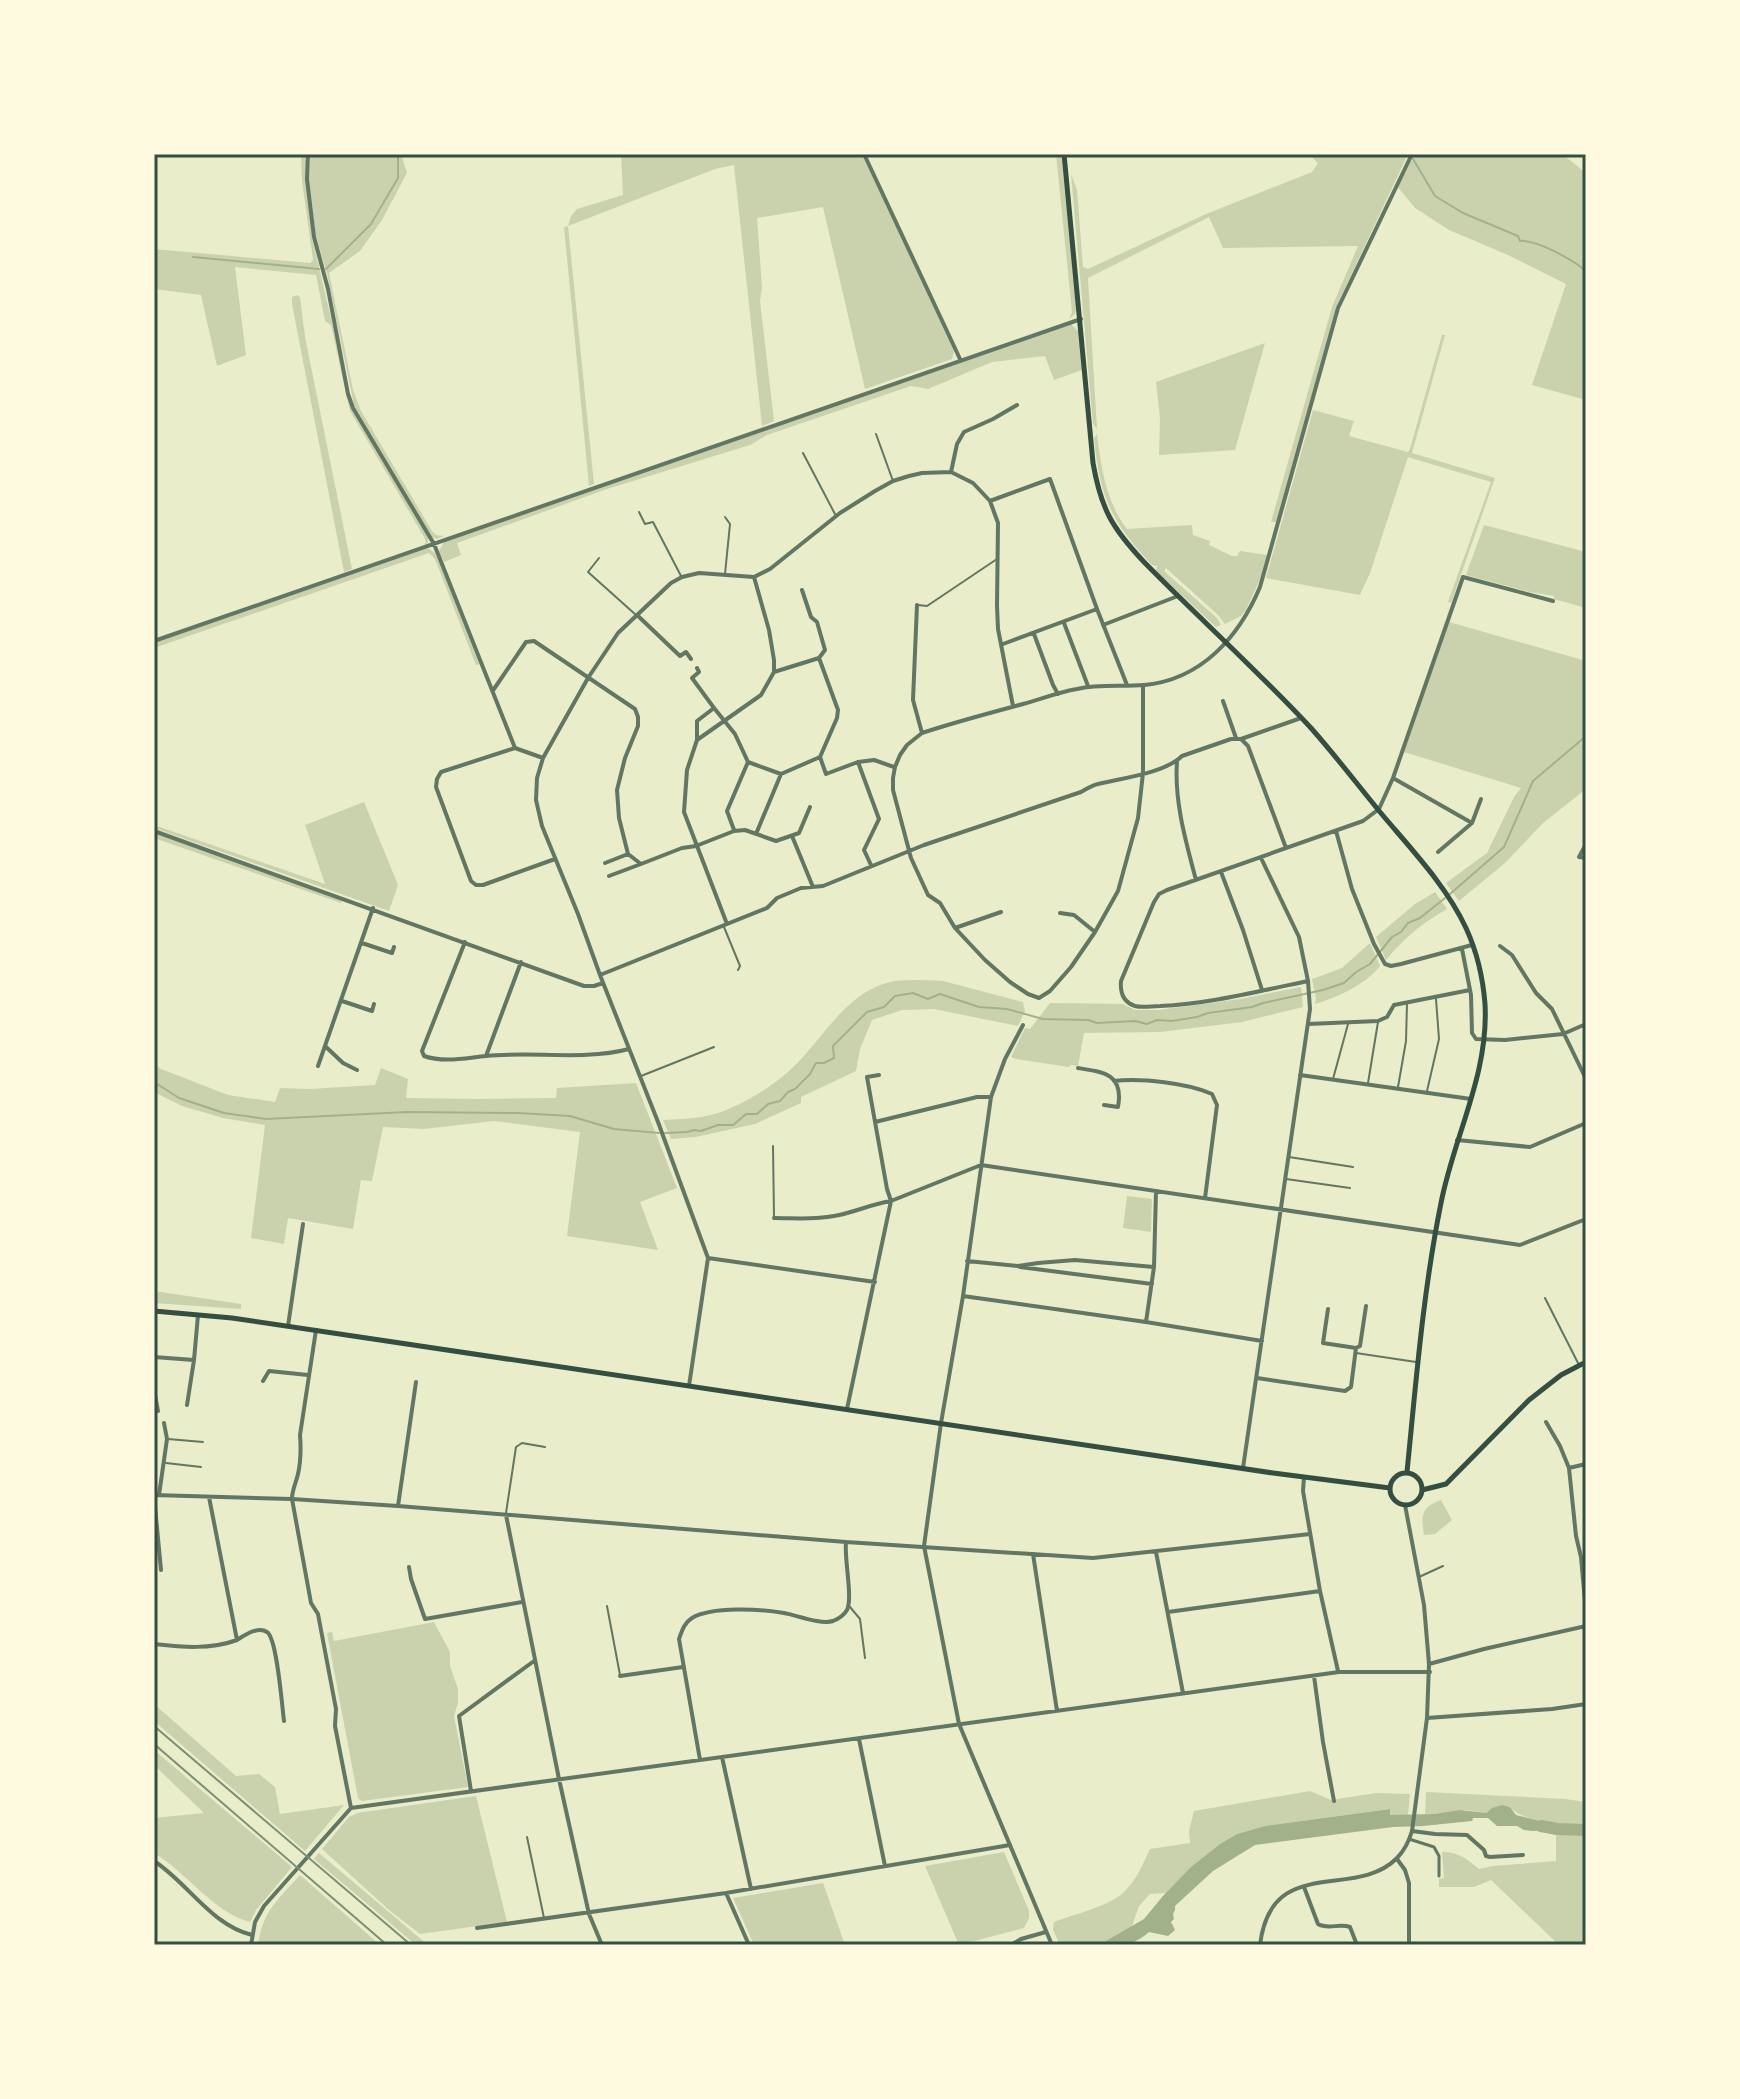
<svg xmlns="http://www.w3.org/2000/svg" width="1740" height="2099" viewBox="0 0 1740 2099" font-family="'Nunito Sans',sans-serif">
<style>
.green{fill:#cad2ad}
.water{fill:#a3b18a}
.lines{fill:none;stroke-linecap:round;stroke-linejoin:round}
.stream{stroke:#a3b18a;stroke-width:2}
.river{stroke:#a3b18a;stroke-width:12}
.service{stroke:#617663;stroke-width:2}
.pedestrian{stroke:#617663;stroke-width:3}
.minor{stroke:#617663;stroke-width:4}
.tertiary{stroke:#617663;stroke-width:4}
.secondary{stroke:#344e41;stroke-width:5}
.rail{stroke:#7c8e77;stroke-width:2}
.neatline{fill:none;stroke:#344e41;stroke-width:3}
</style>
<rect width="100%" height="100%" fill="#e9edc9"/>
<path class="green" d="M301 154H307L312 237 352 409 428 537V543L424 545 426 542 424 537 350 411 331 325 325 321 316 275 235 267 246 355 217 366 201 295 154 289V249L310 263 313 260 302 181Z
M310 154H401L407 173 382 220 360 251 329 273 353 390 361 411 432 531 436 535 444 536 437 539 432 537 354 405 327 274 316 237 309 179Z
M621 154H862L954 351 952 359 865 389 823 207 757 218 762 287 760 301 774 421 762 426 734 165 715 169 568 226 594 484 589 486 564 227 568 226 571 216 577 209 623 195Z
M1056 154H1061L1077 307 1075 314 1069 319 1072 312Z
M1309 154H1408L1337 305 1277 522H1271L1332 307 1358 246 1223 248 1209 217 1088 278 1097 429 1093 424 1071 174 1077 190 1083 267 1088 269 1206 214 1312 172 1318 163Z
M1415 154H1562L1586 173V400L1532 385 1566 284 1508 255 1449 230 1415 208 1397 186Z
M297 295 300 297 305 337 352 569 344 572 292 304V297Z
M1071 324 1079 332 1082 370 1054 380 1045 356 992 362 928 389 911 386 767 435 750 445 607 489 457 543 461 555 444 562 439 551 444 542Z
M1442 335H1445L1412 453 1495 478 1451 603 1448 602 1491 482 1408 457 1370 573 1360 595 1266 578 1313 410 1354 421 1349 436 1408 452 1410 449Z
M1265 343 1235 450 1159 455 1160 418 1156 382Z
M1097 434C1101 467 1106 502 1127 529L1192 525 1193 535 1210 541 1209 545 1232 556H1237L1240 551 1267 555 1261 577 1246 610 1241 616 1225 624 1218 615 1166 568 1164 571 1217 618 1221 625 1216 627 1156 571 1157 566 1152 565C1111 522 1100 497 1094 438Z
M1484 525 1586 552V608L1554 599V596L1530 592 1466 575Z
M428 548 435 553 439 561 479 664 476 665 435 559 429 553 154 648V643Z
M1449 622 1586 661V789L1543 823 1505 863 1459 901 1446 883 1487 853 1514 797 1521 788 1404 752Z
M364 802 398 885 389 911 154 828V825L325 884 305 825Z
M154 833 342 899 341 903 154 838Z
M1435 892 1447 909C1420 925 1406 936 1386 960L1376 937 1415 904Z
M1370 943 1380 966C1365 985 1338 997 1315 1004L1316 999 1312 979 1342 968Z
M920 980 943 981 1023 1002 1025 1011 1018 1026 934 1009 902 1010 872 1020 860 1049 856 1071 801 1097V1103L755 1124 696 1137 671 1139 663 1120C676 1119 689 1119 701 1117 730 1113 766 1091 788 1072 823 1041 845 990 895 981 903 980 912 980 920 980Z
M1301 987 1303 1007 1242 1022 1160 1032 1084 1033 1078 1066 1071 1065 1069 1067 1016 1059 1011 1057 1025 1028 1030 1029 1050 1003 1123 1004 1135 1010H1158L1240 999Z
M154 1063 161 1069 228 1095 275 1102 280 1088 310 1089 375 1085 381 1068 408 1079 406 1098 479 1099 556 1098 557 1088 636 1083 677 1188 640 1202 658 1250 567 1236 580 1132 494 1121 424 1129 383 1127 372 1181 361 1180 353 1229 288 1218 284 1244 251 1238 265 1125 223 1118 182 1106 154 1092Z
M1127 1196 1152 1199 1151 1232 1123 1228Z
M154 1291 241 1304V1309L154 1303Z
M1441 1500 1452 1520 1435 1534 1424 1535C1421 1515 1421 1507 1441 1500Z
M434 1622 450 1652V1666L458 1689V1703L454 1716 468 1787 362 1801 358 1798 327 1633 332 1632 334 1641Z
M154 1704 236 1776 259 1774 275 1787 280 1814 344 1805 305 1851 154 1721Z
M154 1750 292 1867 256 1910 250 1922C211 1911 188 1873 154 1853V1818L204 1813 154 1765Z
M1310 1791 1331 1800 1376 1793 1410 1794 1408 1815H1390L1389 1809 1265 1826 1237 1834 1220 1844 1192 1867 1166 1893 1150 1894 1139 1906 1132 1926 1127 1930 1099 1945H1060L1053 1930 1054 1922C1074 1914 1108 1907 1124 1892 1136 1881 1143 1864 1150 1849L1190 1843 1189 1831 1194 1811Z
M1426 1792 1565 1799 1586 1802V1826C1565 1825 1524 1823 1510 1807 1500 1805 1494 1806 1486 1813L1465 1810 1425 1815Z
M476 1796 507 1922 420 1934 389 1910 322 1849 349 1817 357 1813Z
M1556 1833 1586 1835V1945H1559L1491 1880 1474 1887H1439V1879L1444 1878 1442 1852C1459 1852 1467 1859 1479 1869L1493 1866 1556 1861Z
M1004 1852 1029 1911V1918L1024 1928 959 1945 925 1866Z
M319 1853 428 1945H416L314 1859Z
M300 1875 380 1945H258C263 1910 278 1900 300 1875Z
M823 1883 845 1945H754L733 1898Z"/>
<path class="water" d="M1502 1805 1510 1807 1516 1815 1536 1820 1557 1829 1533 1831 1524 1830 1517 1826H1497L1488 1818H1473L1472 1821 1423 1826 1393 1827 1255 1845 1213 1871 1175 1906V1910L1173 1914 1174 1919 1171 1922 1175 1930 1168 1936 1149 1932C1132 1947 1121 1945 1099 1945L1144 1919 1163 1896 1191 1867 1220 1844 1237 1834 1265 1826 1390 1809V1815L1434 1814 1460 1810 1486 1813 1492 1808Z"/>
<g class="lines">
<path class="stream" d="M1410 154 1435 196 1463 213 1518 236 1520 241C1536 239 1573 260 1586 271
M193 257 319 269
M326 269 371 224 398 178V155
M1450 894 1504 847 1533 781 1586 736
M154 1082 179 1098 224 1113 266 1119 407 1112 518 1113 570 1116 614 1129 659 1133
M665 1133 687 1132 694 1130 701 1131 718 1125H733L746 1114H757L768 1104 780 1101 788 1092 795 1089 810 1074 816 1063H824L834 1058 833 1046 867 1012 884 1007 895 996 913 993 928 999 940 994 979 1007 1007 1009 1043 1019 1088 1020 1097 1023 1135 1021 1147 1024 1157 1020 1172 1021 1197 1017 1208 1013 1252 1007 1263 1003 1323 990 1344 983 1356 972 1370 964 1392 937 1401 932 1408 923 1420 918 1445 898"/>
<path class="river" d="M1541 1826 1557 1829 1586 1830"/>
<path class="service" d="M876 434 893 481
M803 453 836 516
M639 512 645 524 653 522 681 576
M599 558 588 572 636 615
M725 574 730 524 725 517
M918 605 927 606 997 559
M724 927 740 966 738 970
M641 1076 714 1047
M1333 1079 1348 1024
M1368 1083 1378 1022
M1398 1087 1406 1041 1407 1003
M1427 1091 1439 1039 1436 999
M773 1146 774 1217
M1289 1157 1353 1167
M1286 1179 1350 1188
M1545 1298 1578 1363
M1356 1353 1416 1362
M168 1439 203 1442
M166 1463 201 1467
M506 1513 516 1447 522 1443 545 1447
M1419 1577 1443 1566
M607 1606 620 1675
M850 1607 860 1619 865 1658
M527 1837 544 1918"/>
<path class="pedestrian" d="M1409 1839 1434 1847 1439 1856V1876"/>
<path class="minor" d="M308 154 307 179 314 237 328 289 348 394 353 408 434 544 515 748
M864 154 960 359
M951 472 957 444 964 432 993 419 1017 405
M990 501 1050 479 1097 609 1003 644
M917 605 913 700 922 733
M1097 609 1127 685
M637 615 680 656 686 652 691 659
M1064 623 1088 686
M1103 625 1178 596
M1034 634 1053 685 1058 694
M154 641 1081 319
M697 668 699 672 692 678 714 708 697 721V740
M774 672 819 658 825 650 817 622 811 617 802 590
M1143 685V773L1138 818 1118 891 1095 932 1071 967 1050 991 1039 998 1028 994 1010 982 985 960 955 928 940 903 928 895 911 858 893 790V778L895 767 900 755 907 745 922 733C955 722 990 713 1023 704 1041 699 1059 692 1077 689 1099 684 1122 687 1144 685 1201 680 1239 637 1260 587L1338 308 1412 154
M494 689 526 642 534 641 635 709 638 717V726L625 758 617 790 619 818 628 854
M1223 701 1236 738
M714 708 735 734 748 762 781 774 820 757 837 718 838 710 819 658
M1241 739 1248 746 1286 848
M820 757 826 774 858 762
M543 758 515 748 441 772 437 779 436 787 471 881 476 885H483L555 859
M1177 762C1174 801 1186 842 1196 880
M1393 778 1472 823 1438 852
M1472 823 1481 799
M734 830 727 811 748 762
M154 831 584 986H594L603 983
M1336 831 1352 889 1374 944 1385 964 1391 966 1401 964 1472 945
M756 834 781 774
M792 836 813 887
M1586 844 1579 857 1586 858
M628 854 641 864 682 848 696 846 734 831 745 830 776 841 799 833 810 807
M605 863 628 854
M871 865 864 850 879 819 858 762 874 760 894 767
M1221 872 1243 930 1262 990
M609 876 641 864
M1060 913 1074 915 1095 932
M727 924 684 812 687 770 697 740 761 695 774 672V660L769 630 754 577
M955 928 1001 912
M465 942 422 1051 424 1056C444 1063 465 1058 486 1056 533 1051 583 1061 629 1049
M362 943 392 953 394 947
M1500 946 1512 955 1536 993 1552 1009 1586 1079
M1462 949 1471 995 1472 1033 1476 1039 1505 1040 1563 1034 1586 1024
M600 975 767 908 777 898 801 888 823 886 924 845 1081 792C1086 789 1093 785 1098 784 1123 778 1165 773 1182 756L1231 739H1241L1301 718
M1308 981C1259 991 1209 1004 1160 1006 1152 1006 1142 1008 1135 1006 1123 1002 1120 992 1121 981L1154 902 1159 894 1167 890 1363 821 1379 809 1393 778 1463 577 1553 601
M342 1001 372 1011 374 1004
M1308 1024 1378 1021 1387 1017 1394 1005 1470 990
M325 1046 343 1063 357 1070
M486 1056 521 962
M318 1066 373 908
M1078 1068C1104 1072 1124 1074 1118 1107L1104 1105
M1300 1075 1471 1099
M1114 1081C1141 1078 1188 1083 1212 1094L1217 1105 1205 1198
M875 1122 977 1097H991
M1457 1140 1530 1147 1586 1123
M774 1218C794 1218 814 1220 834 1216 853 1213 871 1204 891 1201L887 1189 867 1077 879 1075
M708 1258 875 1282
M967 1261 1018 1266 1038 1263 1075 1260 1154 1267
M1020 1267 1152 1284
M963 1296 1146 1322 1262 1341
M1328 1309 1323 1343 1356 1348 1360 1346 1366 1306
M1146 1322 1154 1267 1156 1191
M288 1326 303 1224
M154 1357 194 1360 198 1315
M1257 1378 1345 1391 1351 1387 1356 1348
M263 1381 269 1371 308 1375
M689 1386 708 1258 658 1122 600 975 578 914 542 826 536 800 537 778 543 758 588 678 618 633 671 583 682 577 699 573 754 577 770 569 840 513 875 491 893 481 909 476 922 473 951 472 973 483 990 501 998 523 997 606 998 629 1013 706
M154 1389 158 1411
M187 1405 194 1360
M847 1409 891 1201 981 1165 1520 1245 1586 1219
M1546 1422 1560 1446 1569 1468 1576 1536 1581 1557 1586 1613
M941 1423 963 1296 991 1097 1005 1059 1023 1025
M1243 1468 1310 1009 1308 981 1299 937 1261 858
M1569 1468 1586 1464
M1304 1477 1303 1491 1320 1591 1338 1671
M154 1495 292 1499 398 1506 846 1542 1093 1558 1310 1534
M159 1495 167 1439 164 1423
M154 1496 161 1570
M398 1506 416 1382
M506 1515 559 1779 589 1914 602 1945
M1156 1552 1183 1693
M1033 1554 1057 1711
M409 1567 411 1579 425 1619 522 1602
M1168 1612 1320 1591
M1586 1613V1648
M237 1640C245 1635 258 1626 267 1632 277 1638 282 1706 284 1721
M154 1644C182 1647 210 1650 237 1640L209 1497
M1429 1664 1484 1649 1586 1626
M620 1676 683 1667
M1314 1676 1323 1742 1334 1801
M1427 1718 1552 1709 1586 1704
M859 1739 885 1866
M722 1757 751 1889
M700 1760 679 1639C682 1631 684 1623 692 1618 712 1606 761 1609 784 1613 796 1615 821 1625 833 1621 838 1619 844 1615 847 1610 853 1597 844 1559 846 1542
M471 1791 459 1716 534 1661
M351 1808 1339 1672H1430
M1412 1831 1435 1834 1467 1835 1484 1850 1486 1856 1490 1857 1523 1855
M154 1861C188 1883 211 1925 252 1935
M1304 1887 1318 1924C1328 1930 1339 1923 1350 1927L1357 1945
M726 1893 749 1945
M477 1928 726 1893 1010 1845
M1011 1945 1021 1939 1046 1932"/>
<path class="tertiary" d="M941 1423 924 1546 959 1724 1052 1945
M1397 1859 1405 1870 1409 1883V1945
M251 1945 255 1922 264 1906 351 1808 335 1726 336 1709 321 1630 318 1614 311 1603 292 1499C292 1490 296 1483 298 1474 301 1461 301 1448 300 1435L316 1330
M1260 1945C1271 1853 1355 1901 1397 1858 1404 1851 1409 1841 1412 1831L1427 1718 1429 1664 1424 1605 1405 1505"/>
<path class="secondary" d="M1064 154 1093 463C1101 509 1112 528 1144 562 1199 618 1258 671 1311 728 1335 755 1357 784 1380 812 1410 848 1446 885 1466 928 1477 952 1483 978 1485 1004 1489 1074 1454 1136 1441 1203 1423 1292 1416 1382 1407 1472
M154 1311 232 1318 1273 1473 1390 1488
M1390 1489a16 16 0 1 1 32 0a16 16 0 1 1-32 0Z
M1422 1490 1446 1484 1529 1400 1561 1375 1586 1362"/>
<path class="rail" d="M154 1726 411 1945
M154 1744 387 1945"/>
</g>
<rect width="1740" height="2099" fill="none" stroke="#fefae0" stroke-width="312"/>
<rect x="156" y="156" width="1428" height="1787" class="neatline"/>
</svg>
